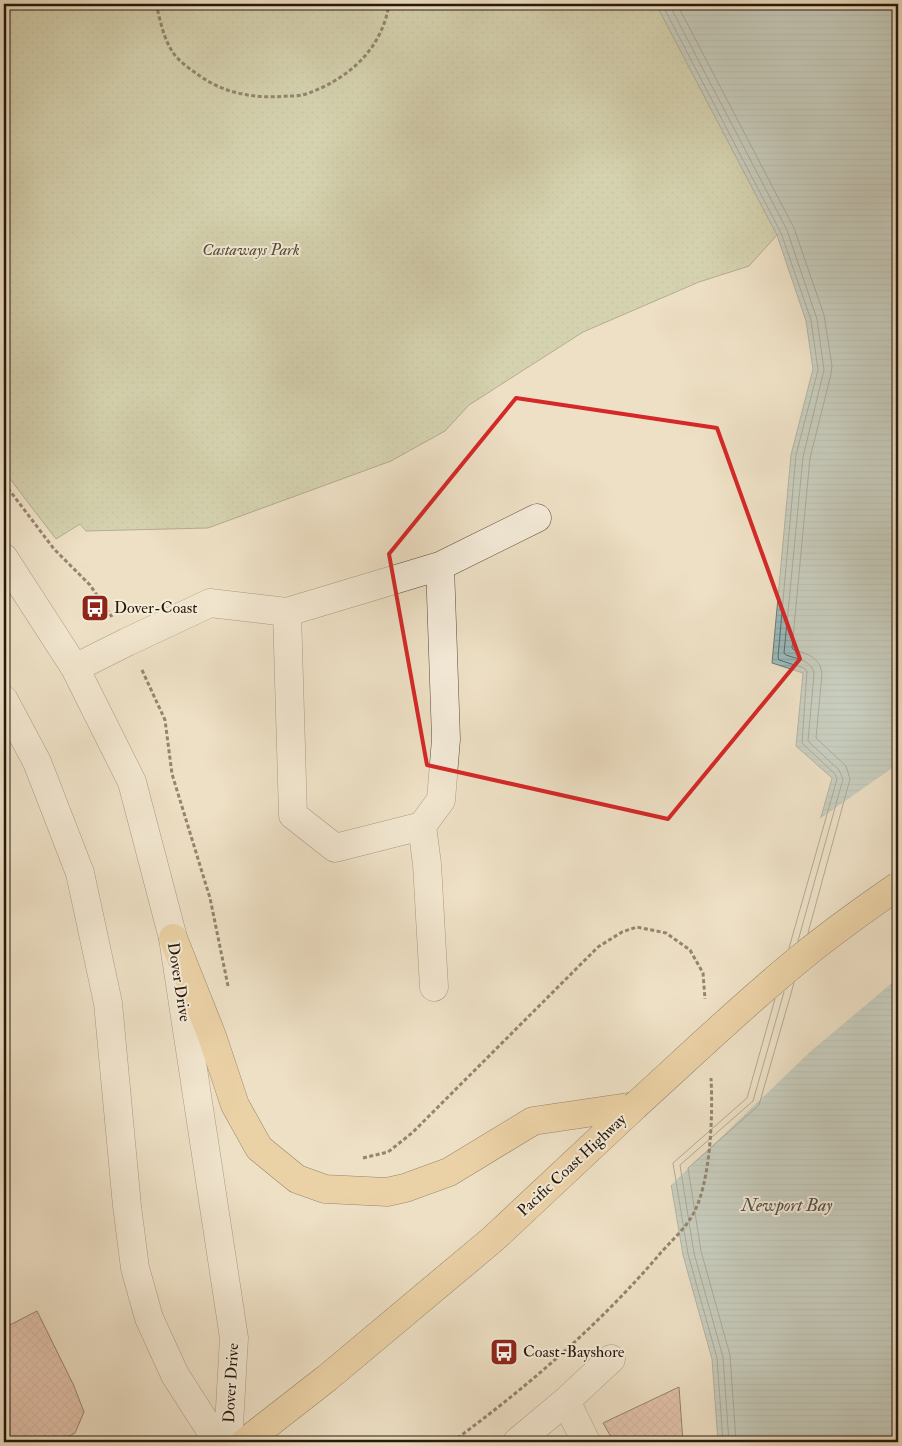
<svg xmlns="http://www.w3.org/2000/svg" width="902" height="1446" viewBox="0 0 902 1446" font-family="'IM FELL Double Pica',serif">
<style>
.park{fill:url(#park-dots);stroke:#6e6d50}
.water{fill:url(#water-rules);stroke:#6c7a74}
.pier{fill:#eee0c5}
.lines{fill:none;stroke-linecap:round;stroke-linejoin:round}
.shore{stroke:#606a62;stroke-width:1}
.building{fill:url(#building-cross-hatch);stroke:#251809}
.minor-casing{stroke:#574a38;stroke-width:29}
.highway-casing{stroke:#251809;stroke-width:29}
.path{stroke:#251809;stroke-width:3;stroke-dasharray:4 2.5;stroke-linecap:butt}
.minor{stroke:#f4ebd9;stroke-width:28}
.highway{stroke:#e7c082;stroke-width:28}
.highway-bridge-casing{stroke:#251809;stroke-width:29;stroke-linecap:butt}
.highway-bridge{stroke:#e7c082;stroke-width:28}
.marked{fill:none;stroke:#d62828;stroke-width:4;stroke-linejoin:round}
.labels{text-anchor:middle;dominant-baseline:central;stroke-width:4;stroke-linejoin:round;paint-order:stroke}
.park-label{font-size:16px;font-style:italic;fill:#514b33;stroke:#f4ebd9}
.poi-label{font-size:16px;fill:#251809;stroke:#f4ebd9;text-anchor:start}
.street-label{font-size:16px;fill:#251809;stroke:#f4ebd9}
.water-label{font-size:18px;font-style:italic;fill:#4e5148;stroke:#f4ebd9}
</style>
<defs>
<pattern id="park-dots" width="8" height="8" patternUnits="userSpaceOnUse" patternTransform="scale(1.25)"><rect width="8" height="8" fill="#b7c296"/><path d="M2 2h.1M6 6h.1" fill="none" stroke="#9da680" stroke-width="1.8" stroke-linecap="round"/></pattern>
<pattern id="water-rules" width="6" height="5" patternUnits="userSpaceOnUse" patternTransform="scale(1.25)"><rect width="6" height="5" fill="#9bbbbc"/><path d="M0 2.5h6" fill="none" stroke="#85a0a0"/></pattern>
<pattern id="building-cross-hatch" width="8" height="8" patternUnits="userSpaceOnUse" patternTransform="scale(1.25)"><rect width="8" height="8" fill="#daa492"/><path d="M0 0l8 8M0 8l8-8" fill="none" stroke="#bb8c7d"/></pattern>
</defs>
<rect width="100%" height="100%" fill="#eee0c5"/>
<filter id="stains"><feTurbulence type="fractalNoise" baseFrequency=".004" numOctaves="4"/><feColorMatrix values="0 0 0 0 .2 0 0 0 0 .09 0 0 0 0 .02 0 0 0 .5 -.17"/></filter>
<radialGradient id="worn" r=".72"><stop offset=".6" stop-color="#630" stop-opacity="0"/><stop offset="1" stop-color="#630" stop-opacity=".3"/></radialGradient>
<path class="park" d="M4 4H656L777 235 749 266 699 282 583 332 469 405 445 431 391 461 208 528 86 531 80 524 56 539 4 471Z"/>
<path class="water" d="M656 4H898V1442H718L712 1359 683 1255 667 1160 743 1095 832 778 796 746 803 673 772 663 791 455 813 369 806 321 777 235Z"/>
<path class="pier" d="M898 764V978L811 1051 669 1187 665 1159 741 1094 818 820Z"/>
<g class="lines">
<path class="shore" d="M662 4 781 233 811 320 818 370 796 455 778 657 779 660 804 668 807 671 802 743 835 774 837 779 789 948
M669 4 787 230 817 319 824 370 803 457 784 653 786 655C797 659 812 660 814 674L808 741 839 770 843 779 798 941
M677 4 794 228 824 315 832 366 831 374 810 458 792 648 794 650C808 654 820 657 822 674L816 738 846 766 850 779 808 933
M723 1442 717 1358 688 1254 673 1163 747 1098 775 999
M729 1442 723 1357 694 1253 680 1165 753 1101 784 992
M736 1442 730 1355 701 1251 688 1168 759 1105 794 983"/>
</g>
<path class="building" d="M37 1311 74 1386 84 1412 75 1433 57 1442H4V1328Z
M679 1387 683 1442H614L603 1423Z"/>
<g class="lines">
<defs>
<path id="minor" d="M4 558 75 668 132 782 173 938 234 1338 228 1442
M287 612 293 815 335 848 422 826 441 800 446 739 440 566
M75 668 127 642 210 603 287 612 440 566 537 518
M4 700 37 762 80 873 108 1003 127 1206 135 1268 149 1318 175 1375 218 1442
M422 826 427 864 434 987
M566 1401 586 1442
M517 1442 566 1401 611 1359"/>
<path id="highway" d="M173 938 212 1036 235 1105 259 1148 297 1179 325 1189 387 1192 405 1188 449 1172 533 1121 635 1106
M245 1442 327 1378 493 1239 635 1106"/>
</defs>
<use href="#minor" class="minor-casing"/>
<use href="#highway" class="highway-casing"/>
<path class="path" d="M156 4C160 19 163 37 172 51 178 61 190 69 200 76 225 94 257 99 287 96 293 96 300 96 306 94 349 79 382 49 389 4
M4 483 54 549 90 585 112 617
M142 670 165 720 172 774 210 898 228 986
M363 1158 388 1152 412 1133 598 947 622 932 637 927 666 933 690 950 703 973 705 999
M452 1442C525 1389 599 1325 658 1256 668 1244 684 1230 692 1216 711 1184 713 1115 711 1078"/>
<use href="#minor" class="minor"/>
<use href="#highway" class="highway"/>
<defs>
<path id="highway-bridge" d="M635 1106C690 1056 745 1003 803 956 834 931 866 908 898 886"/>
</defs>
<use href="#highway-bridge" class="highway-bridge-casing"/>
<use href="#highway-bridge" class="highway-bridge"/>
</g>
<path d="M0 0H902V1446H0ZM516 398 717 428 800 659 668 819 427 765 389 554Z" fill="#eee0c5" fill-opacity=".55" fill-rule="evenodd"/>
<path class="marked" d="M516 398 717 428 800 659 668 819 427 765 389 554Z"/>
<defs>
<symbol id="bus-square" viewBox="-11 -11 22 22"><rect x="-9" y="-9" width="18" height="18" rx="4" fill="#8f2418" stroke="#f4ebd9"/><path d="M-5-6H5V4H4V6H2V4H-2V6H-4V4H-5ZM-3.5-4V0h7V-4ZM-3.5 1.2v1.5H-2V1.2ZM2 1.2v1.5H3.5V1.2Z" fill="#fff"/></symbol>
</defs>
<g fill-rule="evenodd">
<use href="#bus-square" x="79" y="592" width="32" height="32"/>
<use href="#bus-square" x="488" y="1336" width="32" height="32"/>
</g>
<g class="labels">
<g class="park-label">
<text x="251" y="250">Castaways Park</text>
</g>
<g class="poi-label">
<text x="114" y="608">Dover-Coast</text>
<text x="523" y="1352">Coast-Bayshore</text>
</g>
<g class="street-label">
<text transform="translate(179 982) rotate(81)">Dover Drive</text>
<text transform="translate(572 1165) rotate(-43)">Pacific Coast Highway</text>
<text transform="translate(231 1383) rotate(-87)">Dover Drive</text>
</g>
<g class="water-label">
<text x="787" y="1205">Newport Bay</text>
</g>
</g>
<rect width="902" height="1446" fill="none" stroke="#eee0c5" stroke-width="20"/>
<rect x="5" y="5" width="892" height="1436" fill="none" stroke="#251809" stroke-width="2.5"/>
<rect x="10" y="10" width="882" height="1426" fill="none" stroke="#251809"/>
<rect width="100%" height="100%" filter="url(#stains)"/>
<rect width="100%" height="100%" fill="url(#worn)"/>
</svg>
